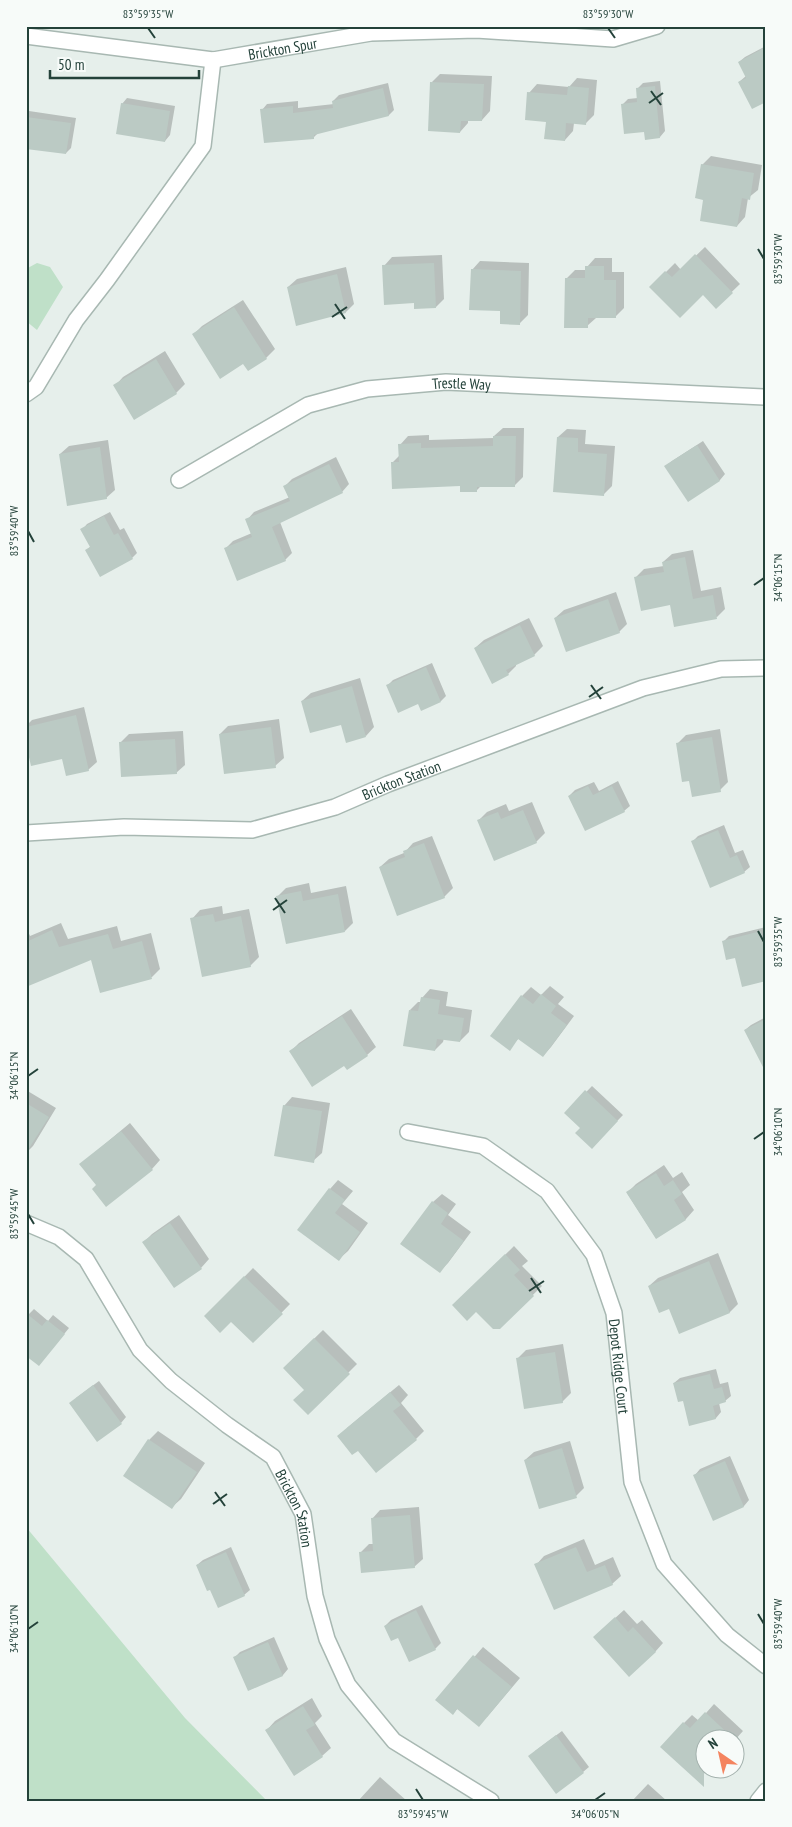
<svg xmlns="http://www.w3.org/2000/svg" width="792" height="1827" viewBox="0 0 792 1827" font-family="'PT Sans Narrow',sans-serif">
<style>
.green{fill:#bfe0c8}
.shadow{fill:#0003}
.building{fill:#bbcac4}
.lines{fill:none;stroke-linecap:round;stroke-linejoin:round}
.minor-casing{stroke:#a8b8b2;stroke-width:18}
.minor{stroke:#fff;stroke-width:15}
.ticks{fill:none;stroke:#24423a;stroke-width:2}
.labels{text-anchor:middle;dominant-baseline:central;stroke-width:4;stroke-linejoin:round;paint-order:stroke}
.street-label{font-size:15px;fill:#24423a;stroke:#f7fbf9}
.neatline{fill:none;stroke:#24423a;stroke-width:2}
.ticks-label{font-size:12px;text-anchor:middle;fill:#24423a}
</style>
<rect width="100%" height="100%" fill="#e6efeb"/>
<path class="green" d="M37 263 50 267 63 287 37 330 26 321V269Z
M26 1527 185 1718 267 1801H26Z"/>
<path class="shadow" d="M766 46V101L739 82 746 76 739 62 745 57Z
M440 74 492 76 490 111 482 120H468V123L460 132 432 82Z
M577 78 597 80 594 115 585 124 574 123 573 131 565 140 547 121 529 93 537 84 569 87Z
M660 81 665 131 660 137 645 130 622 105 628 99 638 98 637 89 643 83Z
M388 83 394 110 389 115 319 132 313 138 262 110 267 104 298 101V108L334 104 333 101 339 95Z
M127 98 175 106 170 135 165 141 122 104Z
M29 111 76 118 71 148 66 153 26 148V114Z
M711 156 762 165 758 190 748 198 745 217 737 226 705 199 702 165Z
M705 247 740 284 716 307 703 294 651 287 675 263 681 270Z
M442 255 444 299 436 307 415 302 384 266 392 257Z
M595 258H612V272H624V308L615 317 596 318 587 326 566 279 575 270H587V267Z
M480 261 529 263 528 315 519 324 502 310 472 270Z
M346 267 354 304 346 312 297 324 288 287 297 279Z
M243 300 275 349 266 358 248 369 244 362 194 334 202 326Z
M165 351 185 384 176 393 135 418 115 386 123 377Z
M503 428H524L523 477 514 486H481L476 491 392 463 400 455V445L408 436 429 435V440L494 438V436Z
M567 429 586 430 585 444 615 446 612 486 603 495 558 437Z
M108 440 115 490 106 498 60 454 69 446Z
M703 441 725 474 720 480 688 500 666 466 672 461Z
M336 457 349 484 342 492 280 522 292 553 285 560 226 548 233 541 252 533 247 520 254 512 290 497 285 486 292 479Z
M110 512 120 530 124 528 137 553 132 558 87 550 91 546 82 530 87 524Z
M693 550 701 591 721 587 725 609 717 617 671 604 635 578 644 569 664 566 663 562 672 554Z
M616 592 627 624 619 632 555 618 564 610Z
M529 618 543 646 534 655 516 664V666L508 674 475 648 484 640Z
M432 663 446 696 441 701 419 702 387 686 393 680Z
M360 678 374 727 366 736 302 701 311 693Z
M84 707 97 762 88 770 26 738V726L32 720Z
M279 719 284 758 275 766 220 734 228 726Z
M720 729 728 782 720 790 690 779 677 744 686 735Z
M183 731 185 765 176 773 121 742 129 734Z
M618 781 630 806 624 811 569 796 575 790 594 782 599 791Z
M532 802 545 833 536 842 479 820 487 812 506 804 509 811Z
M724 825 735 853 743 850 750 867 744 872 692 842 698 836Z
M432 836 453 888 444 897 380 867 389 859 404 853 413 843Z
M309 883 311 893 346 886 353 923 345 931 278 896 286 888Z
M222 906 223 914 249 909 259 957 250 966 192 919 200 910Z
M61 923 68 939 117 926 121 941 151 933 160 969 152 977 101 991 92 958 26 986V927L30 936Z
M766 927V980L736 957 723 942 729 936Z
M550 986 564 997 558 1004 574 1016 551 1047 543 1056 519 1038 509 1049 492 1036 522 996 531 987 541 995Z
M430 989 448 992 446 1006 472 1010 469 1032 460 1041 444 1038 443 1042 435 1050 410 1010 418 1002H421L422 998Z
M351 1009 376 1047 367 1055 345 1064 291 1051 299 1043Z
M766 1017V1053L745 1030 751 1025Z
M592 1086 623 1115 592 1147 582 1127 566 1113Z
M26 1090 56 1108 33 1146 26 1153Z
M292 1097 330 1103 322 1153 313 1161 284 1106Z
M130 1123 160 1160 152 1169 97 1185 81 1164Z
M664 1165 673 1178 682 1172 690 1185 682 1192 694 1210 686 1219 656 1238 627 1193 636 1184Z
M338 1180 353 1191 342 1204 368 1223 348 1251 339 1259 299 1229 330 1189Z
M442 1194 456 1204 448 1215 471 1232 448 1263 440 1271 433 1202Z
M179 1215 209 1259 201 1268 144 1242 152 1234Z
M514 1246 528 1261 522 1266 542 1286 499 1328 476 1310 454 1305Z
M718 1253 738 1304 730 1312 680 1332 670 1307 649 1286 658 1278Z
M253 1268 290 1304 253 1342 231 1320 206 1316Z
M34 1309 48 1321 53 1315 69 1328 39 1365 28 1315Z
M323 1330 357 1364 308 1413 306 1390 284 1368Z
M563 1344 571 1393 562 1402 517 1359 526 1350Z
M716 1369 720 1384 728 1382 731 1396 725 1401 719 1403 721 1412 716 1418 690 1424 684 1400 674 1383 680 1378Z
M99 1381 126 1417 121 1423 76 1398Z
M399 1385 408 1395 401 1403 424 1431 416 1439 347 1428Z
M158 1431 205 1463 181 1499 172 1507 149 1440Z
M570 1441 584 1488 576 1496 525 1460 534 1452Z
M730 1456 749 1500 744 1506 714 1519 695 1475 700 1469Z
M419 1507 423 1559 414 1567 360 1553 369 1544H374L372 1519 380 1510Z
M584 1539 595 1565 613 1557 621 1576 612 1584 536 1565 544 1556Z
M231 1547 250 1590 244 1595 197 1565 203 1560Z
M422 1605 441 1643 435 1649 398 1637 385 1626 391 1620Z
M624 1610 637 1624 642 1620 663 1643 655 1652 603 1629Z
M274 1637 288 1669 283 1675 249 1690 234 1658 240 1652Z
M483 1647 520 1678 487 1717 458 1708 453 1714 437 1700Z
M312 1698 322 1716 315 1723 331 1748 322 1756 267 1730 275 1721Z
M714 1704 743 1731 734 1741V1740H704V1770H708L698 1779 684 1723 692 1715 699 1721Z
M562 1731 589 1767 583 1772 535 1751Z
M380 1777 407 1801H358Z
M648 1784 667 1801H632Z"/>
<path class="building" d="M766 47V102L752 109 738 82 746 78 738 62Z
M430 82 484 84 482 121H461L460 133 428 131Z
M568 86 589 88 586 125 566 123 565 141 544 139 546 122 525 120 527 92 567 95Z
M655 86 660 138 645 140 644 132 624 134 621 104 637 102 636 88Z
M383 88 389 116 314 135V139L264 143 260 109 293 106V113L333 108 332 101Z
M121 103 170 111 165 142 116 134Z
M26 117 71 123 66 154 26 149Z
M701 164 754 173 750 200 742 198 737 227 700 221 703 200 695 198Z
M695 254 733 293 716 309 703 295 680 318 649 287 665 271 672 277Z
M434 263 436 308 414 309V303L384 305 382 265Z
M585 266H604V280H616V318H588V328H564L565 278H585Z
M471 269 521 271 520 325 500 324V311L469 310Z
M337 274 346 313 296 326 287 287Z
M234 307 267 359 248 371 243 364 220 379 192 334Z
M156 359 177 394 134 420 113 385Z
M493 436H516L515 487H477V492H460V486L392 489 391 462H399L398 444 421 443V448L493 446Z
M557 437 578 438V452L607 454 604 496 553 492Z
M697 445 720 481 688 502 664 466Z
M100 447 107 499 67 506 59 454Z
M329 464 343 493 272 527 286 561 237 581 224 548 252 537 245 519 290 501 283 486Z
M104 516 114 535 118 533 133 559 100 577 85 550 90 547 80 529Z
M685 557 693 599 713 595 717 619 674 627 670 605 641 611 634 577 664 572 662 562Z
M608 599 620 633 566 652 554 618Z
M520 625 535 656 506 670 509 675 492 684 474 648Z
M426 667 441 702 421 711 418 704 398 713 386 685Z
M352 686 366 737 346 743 341 725 310 733 301 701Z
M76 715 89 771 66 776 62 759 31 766 26 744V727Z
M271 727 276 768 224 774 219 734Z
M712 737 721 792 692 797 689 781 682 782 676 743Z
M175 739 177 774 121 777 119 742Z
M588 786 593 795 612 786 625 812 585 831 568 796Z
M523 810 537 843 494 861 477 820 498 812 501 819Z
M718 830 730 858 737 855 745 873 710 888 691 841Z
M424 843 445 898 397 916 379 867 405 857 403 851Z
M301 891 303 901 338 894 345 932 286 944 276 896Z
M213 914 215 922 241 916 251 967 202 977 190 918Z
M52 930 59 947 108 934 113 949 142 941 152 979 100 993 91 960 26 987V942Z
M761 931 766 951V981L742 987 735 958 726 960 722 941Z
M541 994 556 1006 551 1013 567 1025 543 1057 518 1039 510 1051 490 1036 521 995 533 1004Z
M421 997 440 1000 438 1014 464 1018 460 1042 437 1039 435 1051 403 1046 409 1010 418 1011Z
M342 1016 368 1056 347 1070 344 1066 312 1087 289 1051Z
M766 1019V1073L744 1030Z
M585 1090 618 1121 592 1149 575 1133 580 1128 564 1113Z
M26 1103 49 1117 26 1153Z
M283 1105 322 1111 314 1163 274 1156Z
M121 1131 153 1170 106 1207 92 1189 96 1185 79 1164Z
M656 1173 664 1186 673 1180 682 1194 674 1200 686 1220 656 1239 626 1192Z
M329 1188 345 1200 335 1213 360 1232 339 1261 297 1230Z
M432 1201 448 1213 441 1224 464 1241 440 1273 400 1244Z
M170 1223 202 1269 174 1288 142 1242Z
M505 1254 520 1270 514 1275 534 1296 500 1329H493L476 1312 467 1321 452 1305Z
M709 1261 730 1313 679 1334 669 1309 659 1313 648 1286Z
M244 1276 283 1314 253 1343 231 1322 220 1333 204 1316Z
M26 1313 42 1326 47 1320 65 1334 39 1366 26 1356Z
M314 1338 350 1374 308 1415 293 1400 304 1390 283 1368Z
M555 1352 563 1403 524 1409 516 1358Z
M710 1374 714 1389 722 1387 726 1402 713 1406 716 1419 689 1426 683 1401 678 1402 673 1383Z
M93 1385 122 1424 97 1442 69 1403Z
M390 1392 401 1405 393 1411 417 1440 376 1473 358 1451 352 1455 337 1436Z
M148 1439 197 1472 172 1509 123 1476Z
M562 1448 577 1498 539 1509 524 1460Z
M725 1461 744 1507 713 1521 693 1475Z
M410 1515 415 1568 361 1573 359 1552 373 1551 371 1518Z
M576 1547 587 1572 605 1565 613 1585 554 1610 534 1564Z
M226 1552 245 1596 218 1608 210 1590 207 1591 196 1565Z
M416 1610 436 1650 409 1662 398 1638 391 1641 384 1626Z
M615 1617 628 1632 633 1627 656 1652 629 1677 593 1637Z
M268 1642 283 1676 248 1691 233 1657Z
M473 1655 512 1687 479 1727 457 1709 453 1715 435 1700Z
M303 1706 315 1725 306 1730 323 1757 294 1776 265 1730Z
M705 1712 735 1740H704V1787L660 1747 683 1722 690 1728Z
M556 1735 584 1773 556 1794 528 1756Z"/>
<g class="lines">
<defs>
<g id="minor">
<path id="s1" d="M26 36 213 60 371 33 476 30 613 39 657 26"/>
<path d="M26 394 36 387 76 320 107 280 203 146 213 60"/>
<path id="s2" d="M179 480 308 405 367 389 446 382 766 397"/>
<path id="s3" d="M26 833 124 827 252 830 335 807 388 784 643 688 721 669 766 668"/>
<path id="s4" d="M408 1132 483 1146 547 1191 594 1255 614 1313 632 1482 664 1564 727 1635 766 1666"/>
<path id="s5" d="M26 1223 59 1237 86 1259 140 1350 171 1381 227 1425 273 1457 303 1514 315 1596 327 1639 348 1685 394 1741 491 1801"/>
<path d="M758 1801 766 1791"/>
</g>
</defs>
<use href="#minor" class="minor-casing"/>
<use href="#minor" class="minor"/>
</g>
<path class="ticks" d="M148 28 155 38M608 28 615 38M651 91 661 105M649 103 663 93M758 249 764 259M335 304 345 319M332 317 347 307M28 531 34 542M754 585 764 578M591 685 601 699M589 697 603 687M275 898 285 913M273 910 287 900M758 931 764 942M28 1076 38 1069M754 1139 764 1132M28 1214 34 1224M531 1278 541 1293M529 1291 544 1281M215 1492 225 1506M213 1504 227 1494M758 1614 764 1624M28 1629 38 1622M416 1789 423 1800M595 1800 605 1793"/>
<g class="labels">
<g class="street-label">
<text stroke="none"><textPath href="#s1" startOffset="259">Brickton Spur</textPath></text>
<text stroke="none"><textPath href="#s2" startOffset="305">Trestle Way</textPath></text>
<text stroke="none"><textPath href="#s3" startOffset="384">Brickton Station</textPath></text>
<text stroke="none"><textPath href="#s4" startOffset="349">Depot Ridge Court</textPath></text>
<text stroke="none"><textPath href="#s5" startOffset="404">Brickton Station</textPath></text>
</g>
</g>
<rect width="792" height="1827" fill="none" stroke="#f7fbf9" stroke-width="55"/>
<g transform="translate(720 1754) rotate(326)"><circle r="24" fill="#f7fbf9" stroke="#a3b1ad"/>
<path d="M0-4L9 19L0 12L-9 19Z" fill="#f4845f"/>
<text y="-8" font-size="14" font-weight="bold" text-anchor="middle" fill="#24423a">N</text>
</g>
<path d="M50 70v8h149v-8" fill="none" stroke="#24423a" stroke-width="2.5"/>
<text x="58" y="70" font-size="15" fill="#24423a" stroke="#f7fbf9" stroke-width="4" paint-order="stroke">50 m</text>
<rect x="28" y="28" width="736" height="1772" class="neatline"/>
<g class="ticks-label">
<text x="148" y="18">83°59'35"W</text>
<text x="608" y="18">83°59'30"W</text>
<text transform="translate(778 259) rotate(-90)" y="4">83°59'30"W</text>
<text transform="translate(14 531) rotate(-90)" y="4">83°59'40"W</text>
<text transform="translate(778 578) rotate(-90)" y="4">34°06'15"N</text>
<text transform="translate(778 942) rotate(-90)" y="4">83°59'35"W</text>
<text transform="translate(14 1076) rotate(-90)" y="4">34°06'15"N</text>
<text transform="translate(778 1132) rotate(-90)" y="4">34°06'10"N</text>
<text transform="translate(14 1214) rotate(-90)" y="4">83°59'45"W</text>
<text transform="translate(778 1624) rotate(-90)" y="4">83°59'40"W</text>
<text transform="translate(14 1629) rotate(-90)" y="4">34°06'10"N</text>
<text x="423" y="1818">83°59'45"W</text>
<text x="595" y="1818">34°06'05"N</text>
</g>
</svg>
